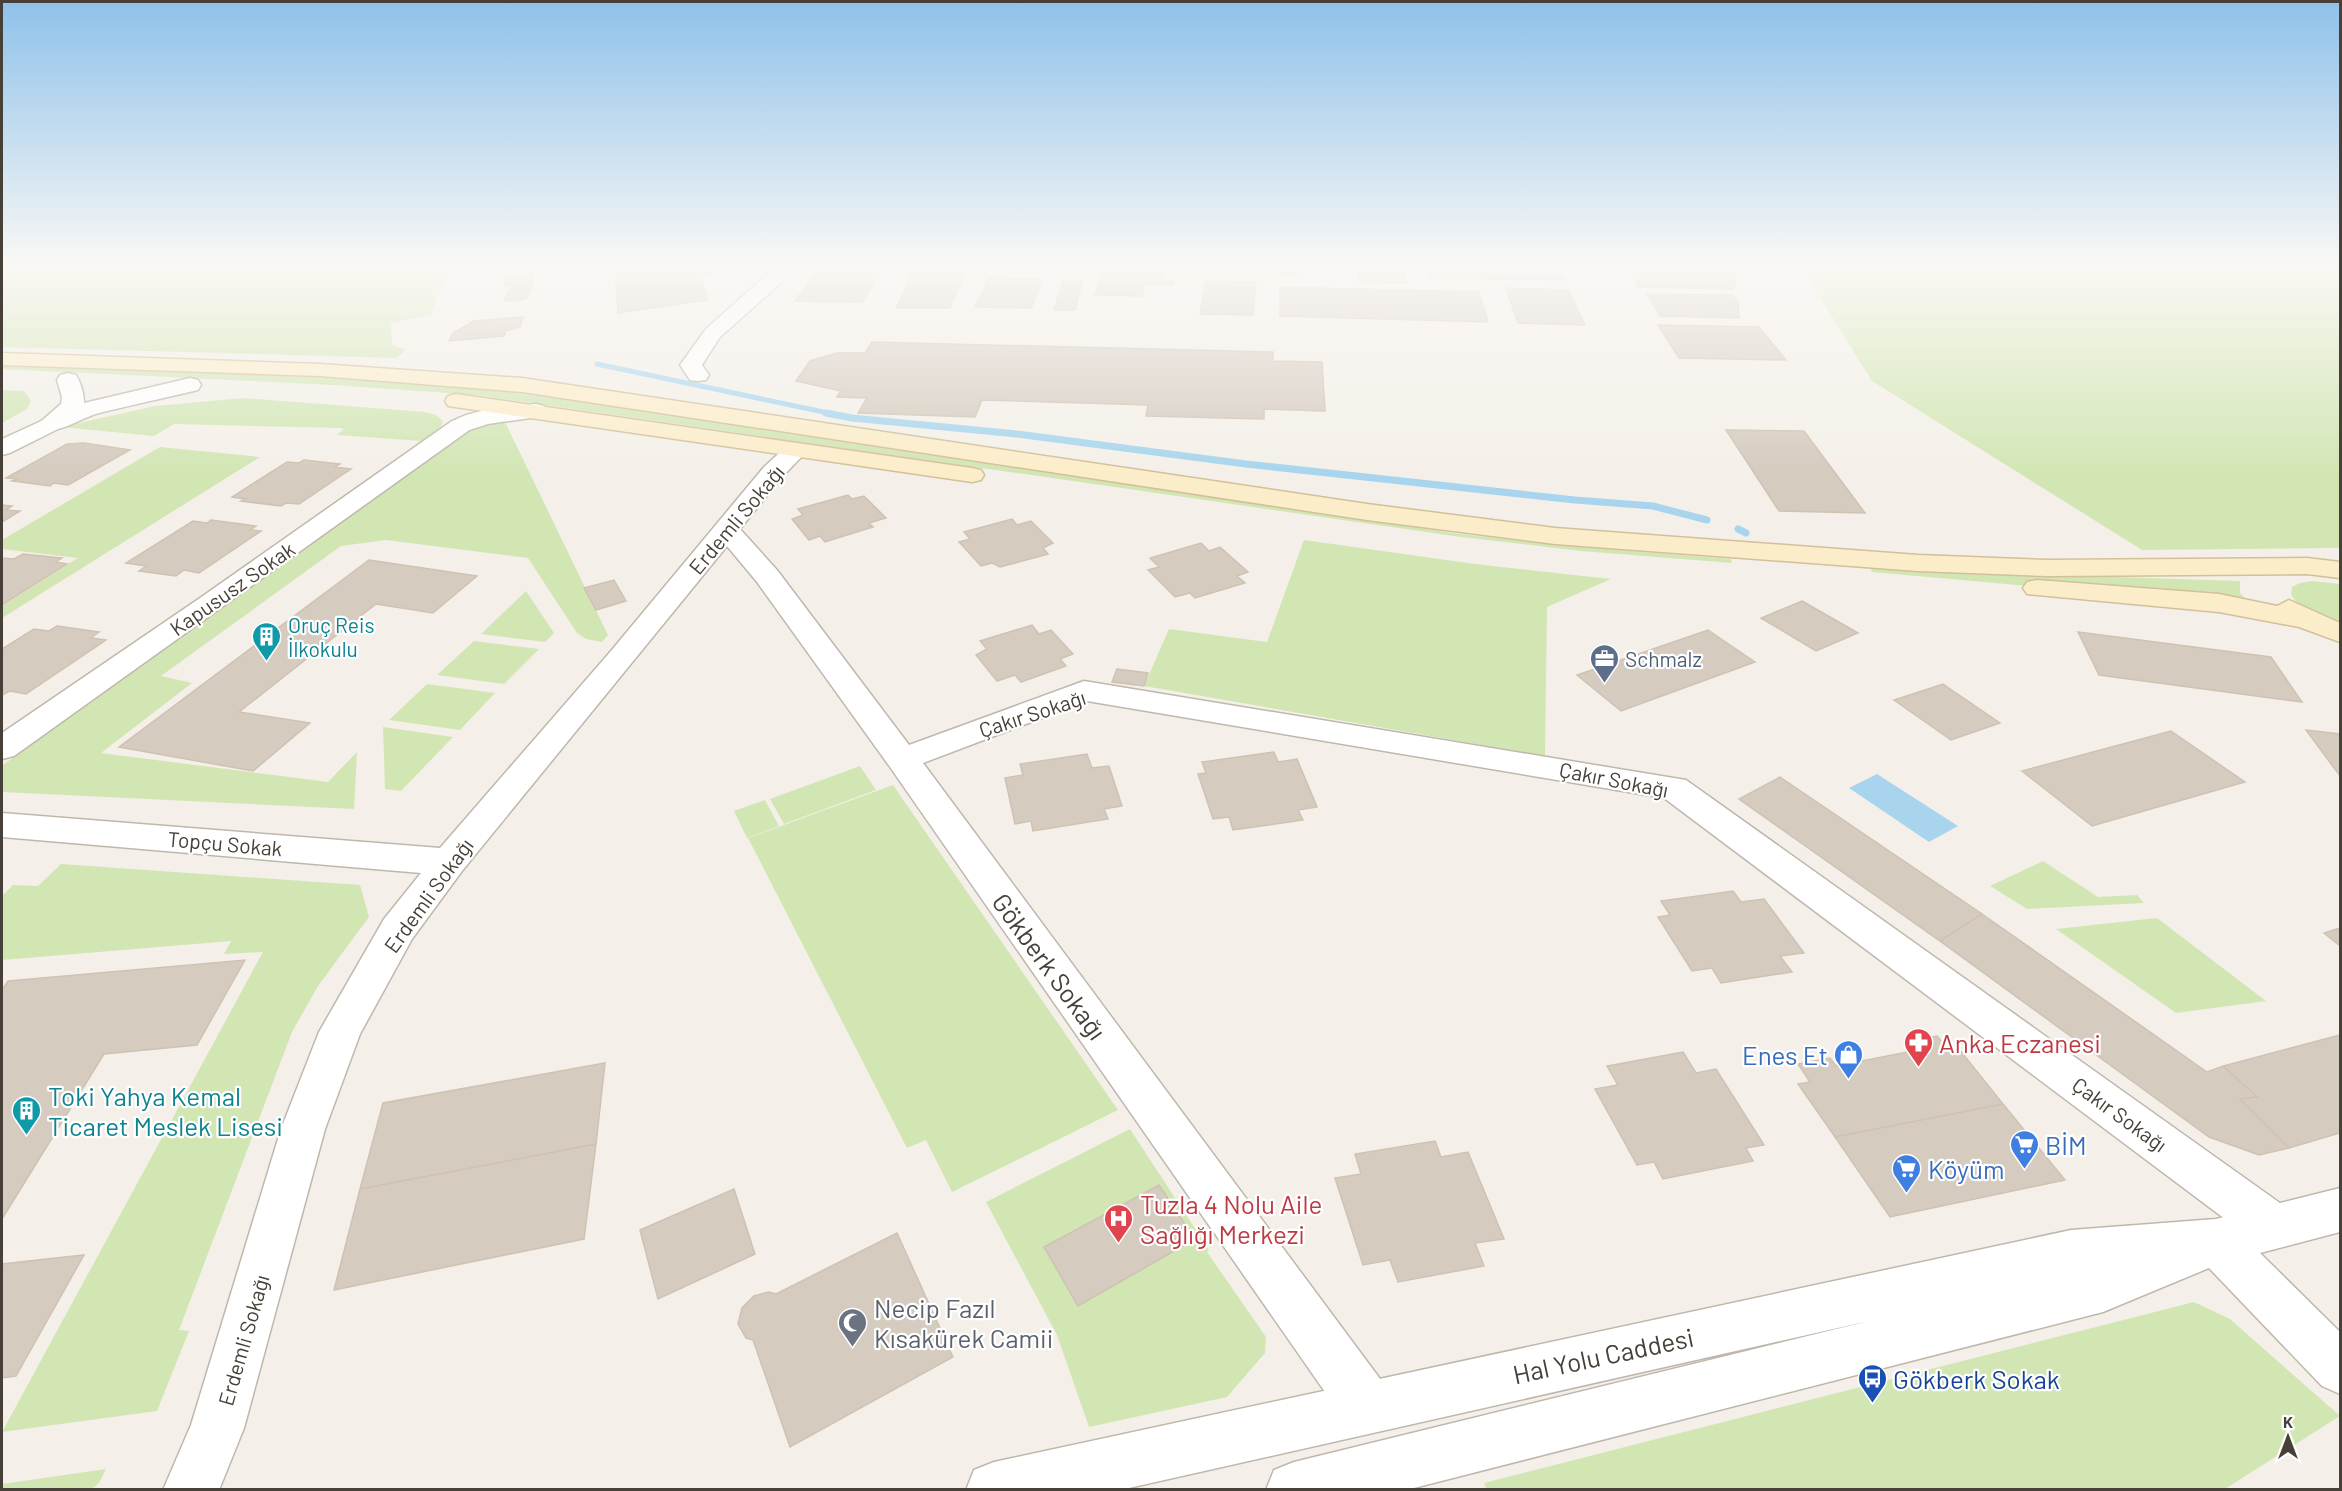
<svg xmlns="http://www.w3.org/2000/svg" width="2342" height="1491" viewBox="0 0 2342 1491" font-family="Barlow,sans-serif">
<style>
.green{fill:#d2e6b4}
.water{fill:#a8d5ed}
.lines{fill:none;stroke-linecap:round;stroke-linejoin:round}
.stream-far1{stroke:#a8d5ed;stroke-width:5}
.stream{stroke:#a8d5ed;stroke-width:7}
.building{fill:#d5cbbf;stroke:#cfc2b2;stroke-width:1.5}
.minor-casing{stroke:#bfb7ac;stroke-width:3}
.tertiary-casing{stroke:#bfb7ac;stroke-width:3}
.secondary-casing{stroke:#d1c09a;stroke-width:3}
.minor{fill:#fff;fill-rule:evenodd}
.tertiary{fill:#fff;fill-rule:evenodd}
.secondary{fill:#fcedca;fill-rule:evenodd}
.labels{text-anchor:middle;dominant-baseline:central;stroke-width:4.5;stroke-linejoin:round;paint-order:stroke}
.street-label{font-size:21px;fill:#474038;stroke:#fff}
.culture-label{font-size:21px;fill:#0d838f;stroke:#fff;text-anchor:start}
.service-label{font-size:21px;fill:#4e5e75;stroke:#fff;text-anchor:start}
.near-street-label{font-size:26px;fill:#474038;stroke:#fff}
.near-health-label{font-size:26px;fill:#be3a42;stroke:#fff;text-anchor:start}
.near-shop-label{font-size:26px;fill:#366cbe;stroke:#fff;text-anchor:start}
.near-culture-label{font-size:26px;fill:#0d838f;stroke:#fff;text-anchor:start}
.near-worship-label{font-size:26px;fill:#5b616d;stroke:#fff;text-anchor:start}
.near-transit-label{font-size:26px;fill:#164399;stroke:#fff;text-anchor:start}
</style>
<rect width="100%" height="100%" fill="#f4f0e9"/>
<path class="green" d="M2 264H456L454 270 443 282 431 315 391 323 392 345 406 350 396 358 2 347Z
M835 264H1289L1275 276Z
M1799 264H2340V548L2142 550 1872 381Z
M2 365 343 378 488 390 589 402 1459 534 1581 547 1731 559 1732 563 1581 551 1461 537 476 395 333 385 2 369Z
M2 390 24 391 31 401 27 409 2 423Z
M243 398 425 412 436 415 443 421 440 429 423 441 337 435 344 429 339 428 174 424 154 436 61 427 155 406Z
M505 422 608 635 602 642 586 639 577 633 528 558 386 540 341 546 161 676 192 683 101 753 328 782 357 752 354 809 2 792 3 765 469 427Z
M160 447 260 457 2 618V606L78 558 2 549V540Z
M1304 540 1475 564 1611 579 1547 607 1545 756 1144 686 1169 629 1267 642Z
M1871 569 2240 581V593L2253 606 1872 572Z
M2312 581 2340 584V627C2322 620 2301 613 2291 594L2292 587 2300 583Z
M526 591 554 633 545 642 481 634Z
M474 641 539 649 504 684 437 675Z
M427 684 495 693 460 730 389 720Z
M383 727 453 737 401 791 385 789Z
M860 766 876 790 784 824 770 799Z
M893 785 1118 1110 952 1192 926 1140 907 1148 748 838Z
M765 800 779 826 747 838 734 811Z
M2043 861 2098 897 2137 895 2144 903 2027 909 1990 886Z
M61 864 360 885 369 917 318 986 292 1032 179 1330 189 1331 157 1411 2 1432 263 952 224 954 231 941 2 960V896L13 885 38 886Z
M2157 918 2266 1001 2176 1013 2056 929Z
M1130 1129 1209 1250 1207 1252 1266 1337 1265 1353 1227 1397 1089 1427 1057 1335 986 1202Z
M2194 1302 2230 1319 2340 1416 2225 1489 1487 1490 1484 1483Z
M106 1469 99 1483 92 1489H2V1484Z"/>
<path class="water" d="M1877 774 1958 826 1929 842 1849 788Z"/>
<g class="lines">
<path class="stream-far1" d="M597 364 833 414"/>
<path class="stream" d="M826 413 852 418 1017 434 1246 464 1575 500 1653 506 1707 520
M1738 529 1746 533"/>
</g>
<path class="building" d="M582 264H732L733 270 701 275 707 300 618 313 615 266 582 270Z
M1426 264H1557L1565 280 1430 278Z
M1626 264H1737L1734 289 1638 287Z
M819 269 882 270 862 302 795 301Z
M1281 269 1302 270 1300 275 1279 274Z
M1358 270 1404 271 1406 283 1359 282Z
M914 271 965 272 950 308H896Z
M1102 272 1147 273 1142 296 1095 295Z
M534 273 532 283 504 286 507 276Z
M1147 273H1163L1161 281H1174L1173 285H1145Z
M989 278 1043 279 1031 308 975 307Z
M1063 280H1083L1075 310H1054Z
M1206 281 1256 282 1253 315 1200 314Z
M533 285 526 299 504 301 511 287Z
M1280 287 1479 292 1488 322 1280 316Z
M1506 288 1568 290 1585 325 1518 323Z
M1647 294 1732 295 1738 302 1739 318 1660 316Z
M523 317 520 327 506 331 504 336 449 341 453 333 474 321Z
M1658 325 1759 327 1786 360 1679 358Z
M872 342 1273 352V361L1322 362 1325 411 1264 409V419L1146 416 1148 405 982 400 975 417 858 413 867 398 837 397 841 391 796 381 810 361 837 353H865Z
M1726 430 1804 431 1865 513 1779 511Z
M84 443 130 450 68 485 54 483 50 486 12 481 17 479 6 478 67 444Z
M304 460 340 464 335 467 351 469 299 504 286 503 281 506 241 501 245 499 232 497 287 462 299 463Z
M848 495 852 499 864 496 886 518 869 523 873 527 825 542 820 536 809 540 792 519 803 515 798 509Z
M2 505 12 506 6 510 20 511 2 522Z
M1012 519 1017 525 1031 521 1053 543 1043 548 1048 554 1000 567 992 563 981 566 959 542 970 539 964 532Z
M211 520 256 526 250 530 261 531 199 573 184 570 176 576 139 571 146 566 126 563 193 521 207 523Z
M1201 543 1209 551 1220 547 1248 572 1237 576 1245 583 1195 598 1190 593 1175 597 1148 570 1159 567 1150 558Z
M23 554 62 558 56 562 67 564 2 605V558L14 559Z
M369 560 477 576 433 613 376 604 239 712 310 723 253 771 119 747Z
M614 580 626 601 596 610 584 588Z
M1802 601 1858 633 1816 651 1761 618Z
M1032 625 1039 634 1051 630 1073 654 1060 659 1066 666 1021 682 1015 675 997 681 976 655 987 649 980 641Z
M57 626 99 632 91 638 106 640 26 694 10 691 2 695V649L34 629 49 631Z
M1708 630 1755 662 1621 711 1577 675Z
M2078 632 2271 657 2302 702 2099 675Z
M1117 669 1148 673 1144 686 1112 682Z
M1943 684 2000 723 1951 740 1894 700Z
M2306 730 2340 734V776Z
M2171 731 2245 782 2092 826 2022 771Z
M1274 752 1278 762 1297 759 1317 807 1298 810 1303 820 1233 830 1229 817 1213 819 1198 774 1206 773 1202 762Z
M1087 754 1092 768 1109 766 1122 806 1104 809 1108 819 1033 831 1031 821 1015 824 1005 778 1023 775 1020 764Z
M1780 777 1982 914 1940 941 1739 799Z
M1733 891 1741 902 1764 899 1804 953 1780 956 1792 972 1721 983 1712 968 1692 971 1658 917 1670 915 1661 901Z
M1982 914 2207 1072 2223 1066 2257 1097 2240 1099 2289 1148 2259 1155 2209 1137 1940 941Z
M2340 928V946L2324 933Z
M245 960 197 1045 104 1054 2 1219V990L8 981Z
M2340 1035V1133L2289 1148 2240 1099 2257 1097 2223 1066Z
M1937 1036 1949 1050 1959 1049 2003 1104 1835 1137 1798 1084 1810 1082 1798 1064 1830 1058 1836 1066 1918 1050 1910 1041Z
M1683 1052 1696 1073 1716 1069 1764 1145 1746 1148 1753 1161 1663 1179 1654 1162 1637 1165 1595 1089 1618 1085 1607 1066Z
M605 1063 596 1144 360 1189 383 1103Z
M2003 1104 2065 1180 1890 1217 1835 1137Z
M1435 1141 1441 1157 1468 1152 1504 1239 1475 1243 1484 1266 1398 1282 1390 1260 1363 1265 1335 1178 1361 1174 1355 1154Z
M596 1144 584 1239 334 1290 360 1189Z
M1159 1185 1195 1239 1078 1306 1044 1247Z
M734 1189 755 1254 658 1299 640 1230Z
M897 1233 953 1357 790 1447 753 1340 746 1338 738 1324 742 1308 754 1296 769 1292 776 1294Z
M84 1255 16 1376 2 1378V1264Z"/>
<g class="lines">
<defs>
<path id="minor" d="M779 264H797L789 276 720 337 702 365 709 375 706 380 698 381 690 380 680 365 706 329Z
M50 417 58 419 62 424 58 429 10 453 2 455V439Z
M460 419 468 421 472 426 468 431 14 756 2 759V733L200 598 452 421Z
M796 443 804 445 808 450 782 477 740 529 777 570 909 745 1084 681 1686 780 2291 1211 2298 1227 2291 1243 2274 1249 2257 1243 1664 798 1087 701 923 763 1386 1387 1394 1406 1386 1425 1367 1433 1348 1425 890 767 757 582 727 546 462 871 412 939 360 1034 325 1129 244 1428 219 1490H163L191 1425 281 1129 319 1032 384 919 421 873 2 837V813L440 848 611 651 764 467 788 445Z"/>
<path id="tertiary" d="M68 373 76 375C81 383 84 394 84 403L190 378 198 380 201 385 198 390C165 398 131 405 99 413 80 418 61 434 42 429L38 424 61 404 62 397 57 380 60 375Z
M536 404 544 406 547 411 544 416 488 424 460 433 452 431 448 426C460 409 516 407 536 404Z
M2340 1188V1232L2260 1253 2340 1332V1394L2322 1386 2209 1268 2103 1312 1406 1490H1266L1274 1470 1294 1462 1869 1321 1120 1490H966L974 1470 994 1462 2071 1230 2216 1219Z"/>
<path id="secondary" d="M2 353 320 364 522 378 1367 504 1555 528 1918 555 2048 560 2307 558 2340 562V578L2307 574 2048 576 1918 571 1555 544 1367 520 522 392 320 376 2 365Z
M456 394 972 468 981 470 984 475 981 480 972 482 448 406 445 401 448 396Z
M2037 580 2219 594 2277 606 2289 600 2340 623V642L2299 627 2219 612 2027 594 2023 588 2027 582Z"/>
</defs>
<use href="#minor" class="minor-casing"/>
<use href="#tertiary" class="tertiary-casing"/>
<use href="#secondary" class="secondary-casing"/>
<use href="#minor" class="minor"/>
<use href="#tertiary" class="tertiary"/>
<use href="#secondary" class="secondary"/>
</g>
<linearGradient id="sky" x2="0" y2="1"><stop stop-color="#8ec1ea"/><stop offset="0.56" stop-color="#faf8f5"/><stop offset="1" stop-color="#faf8f5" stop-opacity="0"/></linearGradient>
<rect width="2342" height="473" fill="url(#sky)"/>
<defs>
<symbol id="building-pin" viewBox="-11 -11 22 30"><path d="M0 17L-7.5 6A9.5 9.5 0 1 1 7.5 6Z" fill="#0f9aa8" stroke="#fff"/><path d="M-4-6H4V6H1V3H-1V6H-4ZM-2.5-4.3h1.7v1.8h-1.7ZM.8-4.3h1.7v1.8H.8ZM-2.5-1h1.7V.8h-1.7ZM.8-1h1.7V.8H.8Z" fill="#fff"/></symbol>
<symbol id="office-pin" viewBox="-11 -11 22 30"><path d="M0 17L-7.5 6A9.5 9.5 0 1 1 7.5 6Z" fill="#5c6f8a" stroke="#fff"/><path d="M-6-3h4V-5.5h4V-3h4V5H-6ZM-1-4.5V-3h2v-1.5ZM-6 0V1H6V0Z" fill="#fff"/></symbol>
<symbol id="pharmacy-pin" viewBox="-11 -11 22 30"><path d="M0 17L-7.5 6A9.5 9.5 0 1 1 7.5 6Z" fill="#e0444e" stroke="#fff"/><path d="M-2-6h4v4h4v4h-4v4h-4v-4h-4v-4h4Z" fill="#fff"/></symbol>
<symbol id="shop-pin" viewBox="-11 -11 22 30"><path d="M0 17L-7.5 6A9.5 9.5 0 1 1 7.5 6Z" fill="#3f7fe0" stroke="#fff"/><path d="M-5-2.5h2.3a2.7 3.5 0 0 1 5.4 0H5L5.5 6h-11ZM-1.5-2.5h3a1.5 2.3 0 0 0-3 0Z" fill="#fff"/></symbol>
<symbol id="supermarket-pin" viewBox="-11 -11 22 30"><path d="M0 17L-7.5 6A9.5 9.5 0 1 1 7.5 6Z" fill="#3f7fe0" stroke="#fff"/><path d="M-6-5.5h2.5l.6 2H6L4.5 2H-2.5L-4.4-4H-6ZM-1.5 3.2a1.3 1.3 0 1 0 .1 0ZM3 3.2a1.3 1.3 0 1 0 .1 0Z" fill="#fff"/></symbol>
<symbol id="hospital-pin" viewBox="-11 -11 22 30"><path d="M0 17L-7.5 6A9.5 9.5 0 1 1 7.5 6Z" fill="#e0444e" stroke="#fff"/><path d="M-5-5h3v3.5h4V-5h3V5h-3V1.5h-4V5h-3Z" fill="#fff"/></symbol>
<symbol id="mosque-pin" viewBox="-11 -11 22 30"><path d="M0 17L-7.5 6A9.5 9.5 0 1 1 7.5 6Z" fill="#6b7280" stroke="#fff"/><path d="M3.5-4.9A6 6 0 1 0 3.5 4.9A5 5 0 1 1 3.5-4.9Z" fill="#fff"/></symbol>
<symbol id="bus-pin" viewBox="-11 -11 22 30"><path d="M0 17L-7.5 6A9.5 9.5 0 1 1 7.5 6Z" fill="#1a4fb4" stroke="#fff"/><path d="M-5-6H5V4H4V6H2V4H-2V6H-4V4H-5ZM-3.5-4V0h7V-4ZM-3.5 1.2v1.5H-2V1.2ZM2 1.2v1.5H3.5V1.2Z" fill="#fff"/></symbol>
</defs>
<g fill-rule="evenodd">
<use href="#building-pin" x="250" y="620" width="33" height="45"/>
<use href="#office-pin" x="1588" y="642" width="33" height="45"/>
<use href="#pharmacy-pin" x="1902" y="1026" width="33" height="45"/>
<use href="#shop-pin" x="1832" y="1038" width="33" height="45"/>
<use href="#building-pin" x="10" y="1094" width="33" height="45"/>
<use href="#supermarket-pin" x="2008" y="1128" width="33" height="45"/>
<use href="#supermarket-pin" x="1890" y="1152" width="33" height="45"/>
<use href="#hospital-pin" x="1102" y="1202" width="33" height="45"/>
<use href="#mosque-pin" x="836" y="1306" width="33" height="45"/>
<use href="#bus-pin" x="1856" y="1362" width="33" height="45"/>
</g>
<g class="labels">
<g class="street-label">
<text transform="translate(736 519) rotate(-50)">Erdemli Sokağı</text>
<text transform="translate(232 588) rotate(-35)">Kapususz Sokak</text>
<text transform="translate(1032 713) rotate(-18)">Çakır Sokağı</text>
<text transform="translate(1614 779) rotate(11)">Çakır Sokağı</text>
<text transform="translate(225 843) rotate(5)">Topçu Sokak</text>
<text transform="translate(428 895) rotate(-54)">Erdemli Sokağı</text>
<text transform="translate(2120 1114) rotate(36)">Çakır Sokağı</text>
<text transform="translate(243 1340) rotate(-74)">Erdemli Sokağı</text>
</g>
<g class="culture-label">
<text x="288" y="624">Oruç Reis<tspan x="288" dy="24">İlkokulu</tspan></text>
</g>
<g class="service-label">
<text x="1625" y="658">Schmalz</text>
</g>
<g class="near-street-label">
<text transform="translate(1050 966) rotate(54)">Gökberk Sokağı</text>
<text transform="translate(1603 1355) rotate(-12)">Hal Yolu Caddesi</text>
</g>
<g class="near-health-label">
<text x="1939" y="1042">Anka Eczanesi</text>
<text x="1140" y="1203">Tuzla 4 Nolu Aile<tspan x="1140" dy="30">Sağlığı Merkezi</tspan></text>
</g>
<g class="near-shop-label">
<text x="1828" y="1054" text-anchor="end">Enes Et</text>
<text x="2045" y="1144">BİM</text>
<text x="1928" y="1168">Köyüm</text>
</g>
<g class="near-culture-label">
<text x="48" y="1095">Toki Yahya Kemal<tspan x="48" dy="30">Ticaret Meslek Lisesi</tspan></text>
</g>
<g class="near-worship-label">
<text x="874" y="1307">Necip Fazıl<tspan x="874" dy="30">Kısakürek Camii</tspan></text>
</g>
<g class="near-transit-label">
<text x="1893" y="1378">Gökberk Sokak</text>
</g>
</g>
<rect width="2342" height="1491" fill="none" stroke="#474038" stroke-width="6"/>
<g transform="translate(2288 1437)" stroke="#ffffff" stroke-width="4.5" paint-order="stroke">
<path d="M0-4.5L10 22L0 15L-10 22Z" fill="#474038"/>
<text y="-9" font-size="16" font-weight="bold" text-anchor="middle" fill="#474038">K</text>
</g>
</svg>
